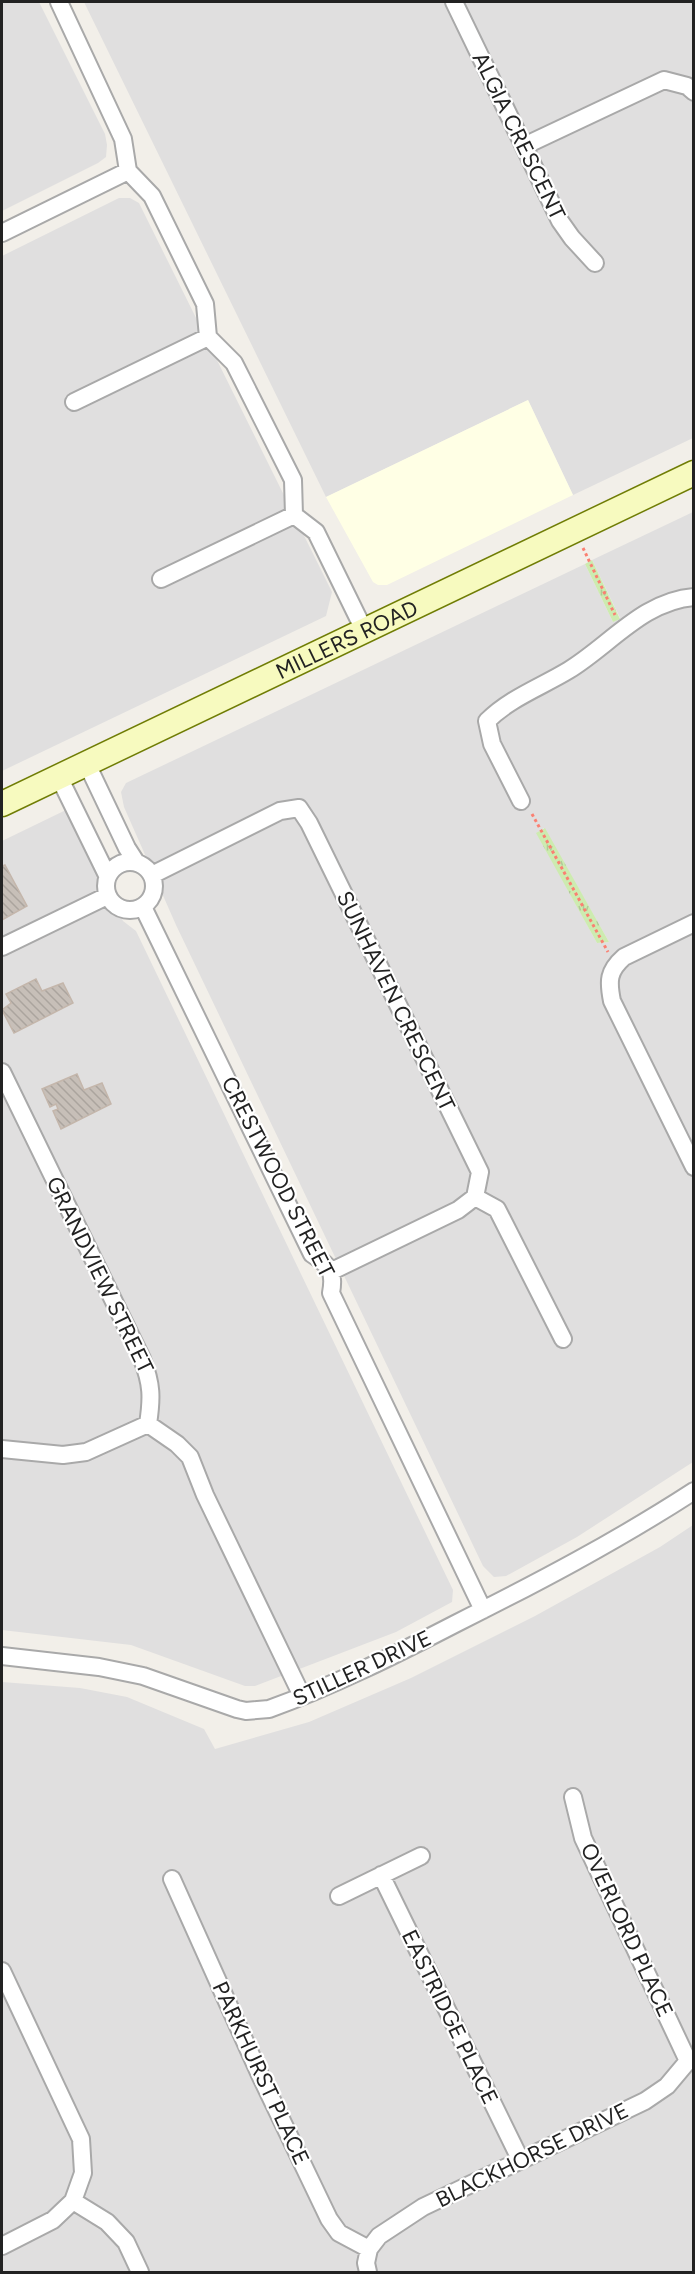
<svg xmlns="http://www.w3.org/2000/svg" width="695" height="2274" viewBox="0 0 695 2274" font-family="Figtree,sans-serif">
<style>
.residential{fill:#e0dfdf;fill-rule:evenodd}
.education{fill:#ffffe5}
.grass{fill:url(#grass-tufts)}
.building{fill:url(#building-back-hatch);stroke:#c4b6ab;stroke-width:1.5}
.lines{fill:none;stroke-linecap:round;stroke-linejoin:round}
.street-casing{stroke:#a9a9a9;stroke-width:20}
.secondary-casing{stroke:#707d05;stroke-width:27}
.path{stroke:#fa8072;stroke-width:3;stroke-dasharray:3 3;stroke-linecap:butt}
.street{stroke:#fff;stroke-width:16}
.secondary{stroke:#f7fabf;stroke-width:24}
.labels{text-anchor:middle;dominant-baseline:central;stroke-width:4.5;stroke-linejoin:round;paint-order:stroke}
.street-label{font-size:22px;fill:#222;stroke:#fff}
</style>
<defs>
<pattern id="grass-tufts" width="24" height="20" patternUnits="userSpaceOnUse" patternTransform="scale(1.5)"><rect width="24" height="20" fill="#cdebb0"/><path d="M3 7l-1-3M5 7V3M7 7l1-3M15 17l-1-3M17 17v-4M19 17l1-3" fill="none" stroke="#b0c997"/></pattern>
<pattern id="building-back-hatch" width="6" height="6" patternUnits="userSpaceOnUse" patternTransform="scale(1.5)"><rect width="6" height="6" fill="#c7bfb8"/><path d="M-1 5l2 2M0 0l6 6M5-1l2 2" fill="none" stroke="#aba49e"/></pattern>
</defs>
<rect width="100%" height="100%" fill="#f2efe9"/>
<path class="residential" d="M2 2H39L105 134 107 145 106 157 98 163 2 211Z
M84 2H693V438L573 495 528 400 326 497Z
M119 198H130L139 203 332 592 326 616 2 771V256Z
M693 512V1462L577 1537 506 1576 494 1577 483 1566 176 925 124 807 121 792 126 783 585 564 613 622 620 618 592 560ZM544 828 609 942 597 943 537 833Z
M68 809 123 921 136 931 453 1590 452 1602 396 1632 255 1686H245L131 1645 2 1630V841Z
M693 1525V2272H2V1682L80 1688 127 1697 204 1729 215 1749 309 1722 411 1678 535 1616 660 1547Z"/>
<path class="education" d="M528 400 573 495 387 585H378L373 582 326 497Z"/>
<path class="grass" d="M592 560 620 619 613 622 585 564Z
M545 828 609 942 597 943 536 833Z"/>
<path class="building" d="M5 865 27 906 2 920V866Z
M36 979 42 991 63 983 73 1003 14 1033 2 1010 11 1003 6 994Z
M77 1074 84 1090 102 1083 111 1104 61 1129 53 1111 58 1109 56 1104 50 1107 42 1089Z"/>
<g class="lines">
<defs>
<path id="street" d="M59 2 123 139 128 171 152 196 205 304 208 337 234 363 293 480 294 515 316 532 364 630
M454 2 560 221 572 238 595 263
M524 146 664 80 687 86 694 92
M2 233 128 171
M74 402 208 337
M161 579 294 515
M87 764 127 848 136 862
M59 777 107 875
M521 801 492 744 487 721C510 698 541 687 569 670 610 645 643 601 694 597
M106 886a24 24 0 1 1 48 0a24 24 0 1 1-48 0Z
M152 875 280 811 299 808 309 823 480 1172 475 1197 458 1210 332 1271
M143 907 312 1254C330 1266 335 1271 331 1293L483 1610
M694 923 624 957C608 971 608 981 612 1001L694 1167
M2 947 107 896
M2 1072 142 1359C152 1384 152 1398 148 1424L177 1444 190 1457 205 1495 302 1696
M475 1197 497 1209 563 1339
M2 1449 63 1455 86 1452 148 1424
M2 1656 99 1667 143 1676 237 1709 246 1711 269 1709C333 1686 395 1655 455 1624 537 1583 617 1541 694 1491
M573 1797 583 1838 688 2061
M381 1875 520 2159
M172 1879 260 2075 329 2219 339 2233 369 2249
M339 1896 421 1856
M2 1971 81 2139 83 2173 73 2201 53 2220 2 2246
M73 2201 107 2222 126 2242 140 2272
M368 2272 366 2263 369 2249 379 2236 423 2207 645 2101 667 2086 688 2061H694"/>
<g id="secondary">
<path id="s1" d="M2 804 694 473"/>
</g>
</defs>
<use href="#street" class="street-casing"/>
<use href="#secondary" class="secondary-casing"/>
<path class="path" d="M583 548 615 615
M532 814 608 952"/>
<use href="#street" class="street"/>
<use href="#secondary" class="secondary"/>
</g>
<g class="labels">
<g class="street-label">
<text transform="translate(519 136) rotate(64)">ALGIA CRESCENT</text>
<text stroke="none"><textPath href="#s1" startOffset="382">MILLERS ROAD</textPath></text>
<text transform="translate(396 1001) rotate(64)">SUNHAVEN CRESCENT</text>
<text transform="translate(278 1177) rotate(63)">CRESTWOOD STREET</text>
<text transform="translate(100 1275) rotate(64)">GRANDVIEW STREET</text>
<text transform="translate(362 1668) rotate(-25)">STILLER DRIVE</text>
<text transform="translate(627 1930) rotate(65)">OVERLORD PLACE</text>
<text transform="translate(450 2017) rotate(64)">EASTRIDGE PLACE</text>
<text transform="translate(261 2073) rotate(65)">PARKHURST PLACE</text>
<text transform="translate(532 2155) rotate(-26)">BLACKHORSE DRIVE</text>
</g>
</g>
<rect width="695" height="2274" fill="none" stroke="#222222" stroke-width="6"/>
</svg>
